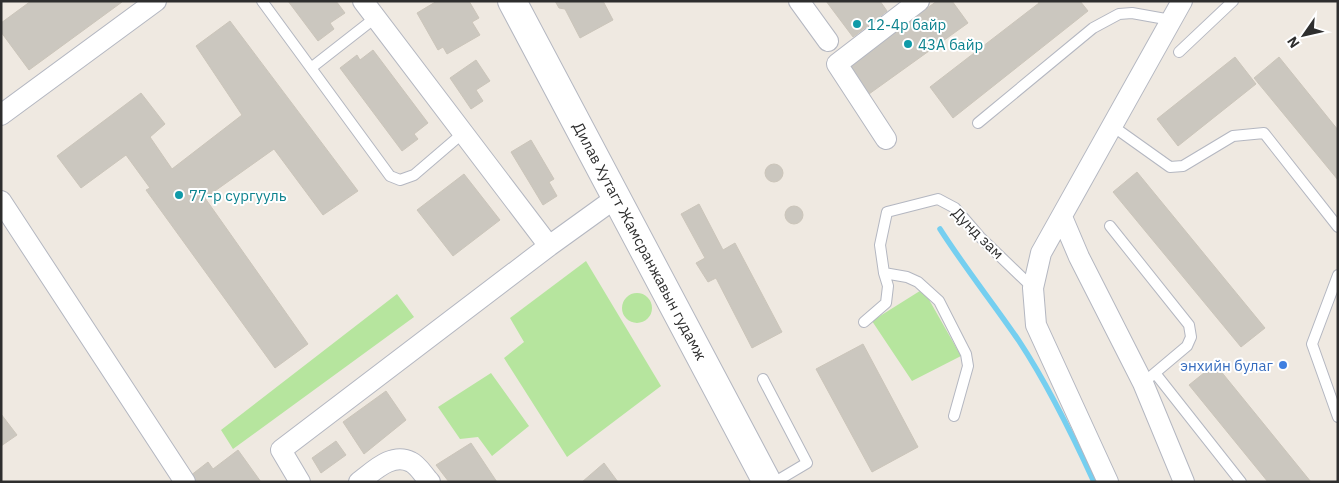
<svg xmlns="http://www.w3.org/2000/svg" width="1339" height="483" viewBox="0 0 1339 483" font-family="'IBM Plex Sans',sans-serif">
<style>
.green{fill:#b6e59e}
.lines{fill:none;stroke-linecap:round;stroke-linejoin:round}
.stream{stroke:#75cff0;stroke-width:5.5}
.building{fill:#cbc7bf;stroke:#cbc5ba}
.service-casing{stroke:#b4b7c1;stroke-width:12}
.minor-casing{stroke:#b4b7c1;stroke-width:22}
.secondary-casing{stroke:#b4b7c1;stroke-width:30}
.service{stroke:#fff;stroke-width:10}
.minor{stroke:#fff;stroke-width:20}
.secondary{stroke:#fff;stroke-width:28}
.culture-dot{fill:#0f9aa8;stroke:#fff;stroke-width:2}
.shop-dot{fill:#3f7fe0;stroke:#fff;stroke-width:2}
.labels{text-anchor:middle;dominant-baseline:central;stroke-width:4;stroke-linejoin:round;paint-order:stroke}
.culture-label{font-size:15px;fill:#0d838f;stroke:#fff;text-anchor:start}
.street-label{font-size:15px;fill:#2e2e2e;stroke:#fff}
.shop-label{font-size:15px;fill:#366cbe;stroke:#fff;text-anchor:end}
</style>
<rect width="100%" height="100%" fill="#efe9e1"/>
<path class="green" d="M586 261 661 386 567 457 504 358 524 342 510 318Z
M923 289 961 356 912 381 872 321Z
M622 308a15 15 0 1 1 30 0a15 15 0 1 1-30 0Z
M397 294 414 317 233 449 221 430Z
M491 373 529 426 492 456 478 437 460 439 438 407Z"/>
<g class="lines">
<path class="stream" d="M940 229C965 268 993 303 1019 341 1048 385 1072 434 1094 482"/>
</g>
<path class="building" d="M31 1H122V2L29 70 1 32V23Z
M288 1H336L345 13 330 23 334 29 318 41Z
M437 1H469L479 18 472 22 480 35 447 54 443 47 438 50 417 13Z
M555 1H603L613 20 580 38 565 9 559 8Z
M826 1H880L887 11 853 37Z
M937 1H952L968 23 869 94 848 65Z
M1038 1H1080L1088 11 953 118 930 87 1039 3Z
M230 21 358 191 323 215 274 149 205 198 308 344 275 368 146 190 150 188 126 155 81 188 57 156 141 93 165 124 150 137 172 169 242 115 196 46Z
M373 50 428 123 414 134 418 139 402 151 340 68 357 55 360 60Z
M1235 57 1256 84 1178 146 1157 119Z
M1279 57 1338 130V180L1254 78Z
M476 60 490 81 476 90 483 101 471 109 450 78Z
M531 140 554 179 549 182 557 196 543 205 511 152Z
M765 173a9 9 0 1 1 18 0a9 9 0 1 1-18 0Z
M1137 172 1265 328 1241 347 1113 192Z
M464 174 500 220 453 256 417 210Z
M699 204 723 250 735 243 782 332 752 348 716 278 708 282 696 263 705 258 681 214Z
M785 215a9 9 0 1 1 18 0a9 9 0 1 1-18 0Z
M863 344 918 447 872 472 816 369Z
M1215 364 1311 482H1268L1189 385Z
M386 391 406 420 364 454 343 422Z
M1 414 17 435 1 446Z
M336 441 346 455 321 473 312 458Z
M471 443 497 482H449L436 465Z
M238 450 261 482H194L190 476 208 462 213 469Z
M604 463 618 482H582Z"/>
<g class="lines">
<defs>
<path id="service" d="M262 1 390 176 400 180 414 175 463 133
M1179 52 1233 1
M311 68 375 18
M978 123 1093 28 1119 14 1132 13 1171 20
M1111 125 1170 167 1183 166 1233 136 1264 133 1338 227
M1110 226 1189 325 1191 337 1187 346 1143 383
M884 273 907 277 918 282 939 301 966 354 968 366 954 416
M1338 275 1312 344 1338 417
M864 322 886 303 888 286 884 273 880 245 887 212 938 199 955 208 980 237 1033 288
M1155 373 1241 482
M763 379 807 463 775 482"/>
<path id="minor" d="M363 1 549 246
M799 1 828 41
M1 115 156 1
M886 139 837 64 919 1
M1 201 185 482
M1062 217 1079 257 1143 383 1184 482
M300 482 281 450 549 246 617 197
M359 482C374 471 392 452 411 462 418 465 424 476 430 482
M1108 482 1036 325 1033 288 1041 253 1182 1"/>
<path id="secondary" d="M512 1 767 482"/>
</defs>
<use href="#service" class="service-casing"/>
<use href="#minor" class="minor-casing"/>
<use href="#secondary" class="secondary-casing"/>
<use href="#service" class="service"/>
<use href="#minor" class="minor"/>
<use href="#secondary" class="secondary"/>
</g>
<g class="culture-dot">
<circle cx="857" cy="24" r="5"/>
<circle cx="908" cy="44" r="5"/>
<circle cx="179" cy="195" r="5"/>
</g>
<circle class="shop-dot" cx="1283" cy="365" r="5"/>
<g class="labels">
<g class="culture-label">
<text x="867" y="24">12-4р байр</text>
<text x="918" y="44">43А байр</text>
<text x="189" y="195">77-р сургууль</text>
</g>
<g class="street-label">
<text transform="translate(978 233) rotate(45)">Дунд зам</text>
<text transform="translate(640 241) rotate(62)">Дилав Хутагт Жамсранжавын гудамж</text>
</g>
<g class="shop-label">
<text x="1273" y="365">энхийн булаг</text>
</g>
</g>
<rect width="1339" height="483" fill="none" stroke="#2e2e2e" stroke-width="5"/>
<g transform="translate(1304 35) rotate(236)" stroke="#ffffff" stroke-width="4" paint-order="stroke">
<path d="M0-4L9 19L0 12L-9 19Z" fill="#2e2e2e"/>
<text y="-8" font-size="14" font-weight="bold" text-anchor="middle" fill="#2e2e2e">N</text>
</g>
</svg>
